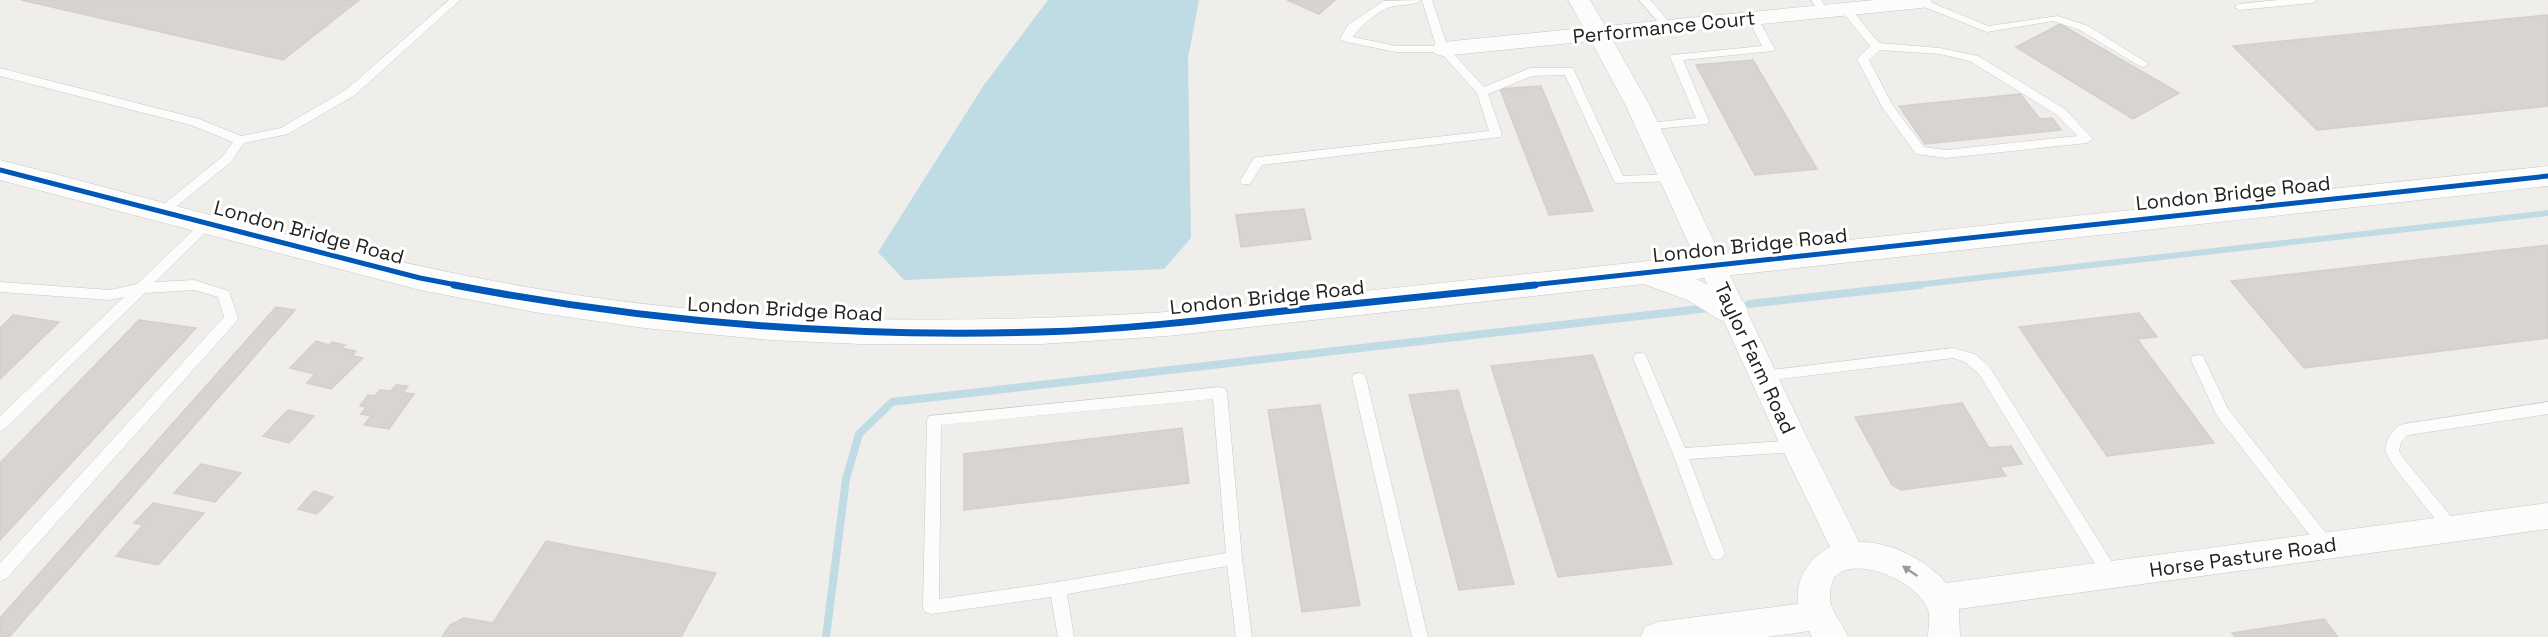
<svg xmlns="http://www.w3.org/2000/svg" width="2548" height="637" viewBox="0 0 2548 637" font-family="'Space Grotesk',sans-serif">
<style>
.water{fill:#bfdbe3}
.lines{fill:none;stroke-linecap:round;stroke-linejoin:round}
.stream-far1{stroke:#bfdbe3;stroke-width:6}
.stream{stroke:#bfdbe3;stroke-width:8}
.building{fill:#d7d4d2;stroke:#d3d0cc;stroke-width:1.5}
.service-casing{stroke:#c9c8c7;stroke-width:1}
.minor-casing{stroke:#c9c8c7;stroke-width:1}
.tertiary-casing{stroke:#c9c8c7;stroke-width:1}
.service{fill:#fdfcfc;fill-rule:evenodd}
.minor{fill:#fdfcfc;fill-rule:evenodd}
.tertiary{fill:#fdfcfc;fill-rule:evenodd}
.cycleway-far1-casing{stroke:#fff;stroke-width:8}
.cycleway-casing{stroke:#fff;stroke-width:10}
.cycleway-far1{stroke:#0057b8;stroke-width:5}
.cycleway{stroke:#0057b8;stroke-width:7}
.oneway{fill:#9a9a9a}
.labels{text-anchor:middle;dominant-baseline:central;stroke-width:6;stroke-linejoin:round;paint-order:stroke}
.street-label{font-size:20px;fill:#222;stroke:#fff}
</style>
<rect width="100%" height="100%" fill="#f0eeeb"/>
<path class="water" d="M1048 0H1199L1188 58 1191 238 1164 269 904 280 878 252 984 85Z"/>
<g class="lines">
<path class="stream-far1" d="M1907 286 2548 213"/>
<path class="stream" d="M1749 304 1920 285
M826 637 846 479 859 434 892 402 1709 308"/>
</g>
<path class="building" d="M21 0H359L283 60Z
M1287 0H1335L1319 14Z
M2548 15V106L2317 130 2233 46Z
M2060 24 2179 93 2133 119 2016 47Z
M1753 60 1817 169 1755 175 1696 65Z
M1541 86 1593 211 1549 215 1500 89Z
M2020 94 2040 119 2052 118 2061 130 1925 144 1899 106Z
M1304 209 1311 239 1241 247 1236 215Z
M2548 245V338L2304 368 2231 281Z
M276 307 295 310 9 637H0V618Z
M2139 313 2157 337 2137 339 2214 443 2107 456 2019 327Z
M13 315 59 322 0 379V328Z
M139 320 196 328 0 540V463Z
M316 341 329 345 332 342 345 345 341 348 356 351 352 356 363 358 331 389 307 383 315 374 290 368Z
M1593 355 1672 564 1558 577 1491 366Z
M396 385 408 386 403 393 414 394 389 429 364 425 371 416 361 414 366 407 360 406 368 395 375 396 380 390 391 391Z
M1458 390 1514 584 1459 590 1409 395Z
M1962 403 1989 448 2011 446 2022 464 2000 467 2006 476 1901 490 1892 485 1855 417Z
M1320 405 1360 605 1302 612 1268 410Z
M288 410 314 416 289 443 263 436Z
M1182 428 1189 483 964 510V454Z
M201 464 241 473 215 502 174 493Z
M314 491 333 497 317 514 298 509Z
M153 503 204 513 158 565 116 556 143 525 134 523Z
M546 541 570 546 716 573 681 637H442L450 625 464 618 493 623Z
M2324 619 2338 637H2235L2232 633Z"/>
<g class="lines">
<defs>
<path id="service" d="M449 0H460L355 95 288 134 244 143 231 162 167 214 163 215 157 211 159 208 223 156 233 142 191 125 0 76V68L199 119 241 136 281 128 347 89Z
M1421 0C1414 6 1403 4 1394 6 1382 8 1358 27 1353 37L1396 46H1436L1422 0H1432L1448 48 1484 87 1530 68H1573L1623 176 1671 174 1677 178 1675 181 1615 183 1565 75 1532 76 1488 94 1502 134 1500 137 1262 165 1250 184H1242L1240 181 1254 158 1258 157 1489 131 1477 93 1440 52H1396L1346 42 1340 39 1348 25 1384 1Z
M1639 0H1650L1672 25V29H1664Z
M1811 0H1821L1829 12 1828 14H1820Z
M1917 0H1925L1988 26 2058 16 2088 26 2149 64 2143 67 2139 66 2080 30 2053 21 1987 32 1917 4Z
M2278 0H2317L2312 3 2239 10 2234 7 2239 4Z
M1846 7 1850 8 1879 43 1940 48 1978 56 2065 109 2093 139 2087 143 1946 158 1916 154 1882 107 1857 59 1870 46 1841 10ZM1879 50 1940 54 1970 61 2057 115 2077 136 1946 150 1924 147 1893 106 1869 60Z
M1753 16 1758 19 1775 49 1773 51 1683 60 1709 121 1707 124 1644 130 1642 127 1648 123 1696 118 1670 57 1672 55 1762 46 1748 19Z
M208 219 214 223 212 226 155 282 194 280 229 291 238 318 236 322 6 579 0 581V563L224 317 218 297 194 290 145 293 5 429 0 431V416L124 297 110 300 0 292V282L110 290 137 284 204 220Z
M1953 348 1975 354 1989 366 2117 570 2119 575 2117 580 2111 582 2105 580 1979 374 1965 362 1953 358 1763 381 1758 380 1756 376 1758 372 1763 371Z
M1640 353 1645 354 1647 358 1685 448 1796 440 1801 442 1803 446 1801 450 1796 452 1689 459 1725 553 1722 558 1717 560 1712 558 1709 553 1673 454 1633 358 1635 354Z
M2198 355 2203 356 2228 409 2332 541 2335 546 2332 551 2327 553 2322 551 2217 416 2191 360 2193 356Z
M1359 373 1364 374 1366 378 1428 637H1412L1352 378 1354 374Z
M1220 387 1225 389 1227 393 1242 558 1252 637H1236L1227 566 1067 594 1074 637H1058L1051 597 931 614 925 612 923 607 927 420 929 416ZM1213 399 1226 553 1058 582 939 599 941 425Z
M2548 402V414L2408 435 2401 442 2399 451 2404 459 2457 524 2460 529 2457 534 2452 535 2447 534 2394 467 2385 451C2387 439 2391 428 2404 424Z"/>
<path id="minor" d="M1568 0H1590L1605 26 1875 0H1930L1932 2 1929 7 1921 8 1612 39 1650 106 1807 438 1859 542C1889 541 1927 560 1946 583L2548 503V529L1959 609 1960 637H1928C1928 630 1930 620 1929 613 1923 586 1872 562 1846 570 1842 571 1838 575 1834 577 1823 608 1837 612 1848 637H1812L1809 631 1767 637H1641L1645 627 1657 622 1798 604C1795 579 1809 558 1830 547L1777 438 1626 106 1591 41 1443 56 1435 54 1432 49 1435 44 1443 42 1584 28Z"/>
<path id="tertiary" d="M0 160C177 205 353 257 532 288 742 324 955 325 1167 312L2548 166V186L1696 279 1744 302 1748 311 1744 320 1732 323 1720 320 1687 300 1644 284 1167 336 1041 344H861L771 340 644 328 534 312 420 290 0 180Z"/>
</defs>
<use href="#service" class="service-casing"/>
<use href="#minor" class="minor-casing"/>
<use href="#tertiary" class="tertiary-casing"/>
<use href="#service" class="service"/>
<use href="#minor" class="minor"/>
<use href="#tertiary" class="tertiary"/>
<defs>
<path id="cycleway-far1" d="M0 170 420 278 462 286
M1521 286 2548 176"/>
<path id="cycleway" d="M454 285C648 322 843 338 1040 332 1119 330 1197 321 1274 312 1361 303 1448 294 1535 285"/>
</defs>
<use href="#cycleway-far1" class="cycleway-far1-casing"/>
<use href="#cycleway" class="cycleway-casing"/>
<use href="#cycleway-far1" class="cycleway-far1"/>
<use href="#cycleway" class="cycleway"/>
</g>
<defs><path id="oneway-solid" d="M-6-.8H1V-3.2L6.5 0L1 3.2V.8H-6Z" transform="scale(1.5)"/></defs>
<use class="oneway" href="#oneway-solid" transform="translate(1910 571) rotate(-146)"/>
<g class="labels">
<g class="street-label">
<text transform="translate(1664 27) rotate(-6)">Performance Court</text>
<text transform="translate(2233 193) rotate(-6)">London Bridge Road</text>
<text transform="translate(309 232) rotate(15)">London Bridge Road</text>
<text transform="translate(1750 245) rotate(-6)">London Bridge Road</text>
<text transform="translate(1267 297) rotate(-6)">London Bridge Road</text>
<text transform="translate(785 309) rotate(3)">London Bridge Road</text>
<text transform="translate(1755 358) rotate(65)">Taylor Farm Road</text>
<text transform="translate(2243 557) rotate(-8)">Horse Pasture Road</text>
</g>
</g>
</svg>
